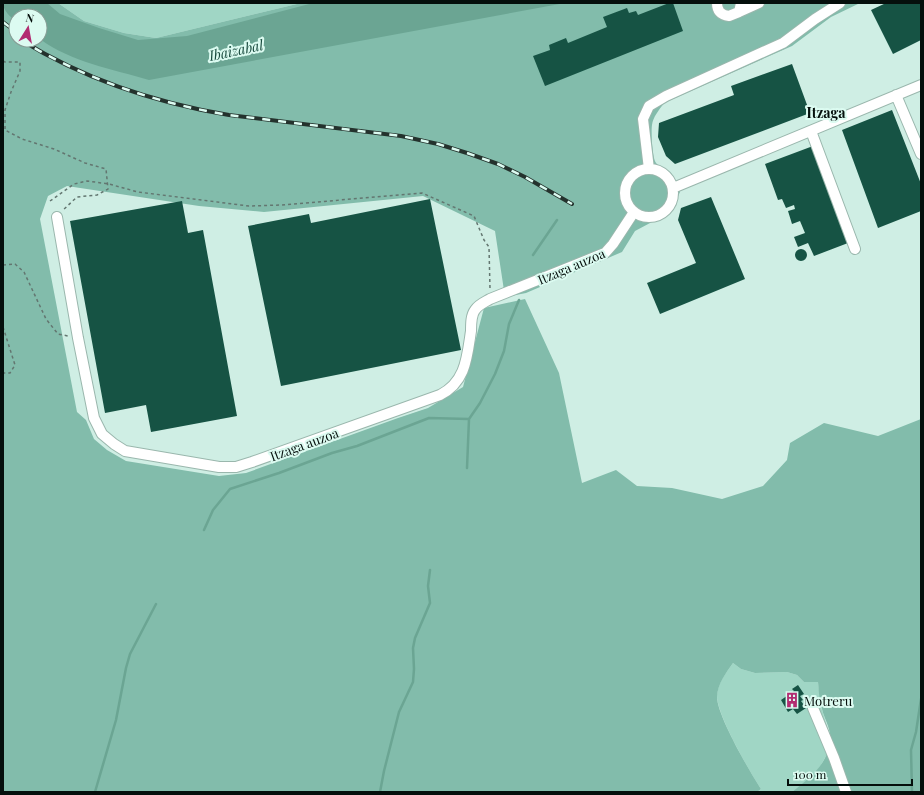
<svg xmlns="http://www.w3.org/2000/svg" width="924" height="795" viewBox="0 0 924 795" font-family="'Playfair Display',serif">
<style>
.green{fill:#a0d6c5}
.forest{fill:#82bcab;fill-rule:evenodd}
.water{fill:#6ba593}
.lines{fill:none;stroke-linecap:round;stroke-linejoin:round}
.stream{stroke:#6ba593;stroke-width:2.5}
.building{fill:#165344}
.minor-casing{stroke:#9ab7ad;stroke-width:12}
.path{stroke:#637670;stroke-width:1.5;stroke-dasharray:3 3;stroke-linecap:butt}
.minor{stroke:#fff;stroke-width:10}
.rail-casing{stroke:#24322d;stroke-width:4}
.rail{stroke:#dcfbf1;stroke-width:2.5;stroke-dasharray:8;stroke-linecap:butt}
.labels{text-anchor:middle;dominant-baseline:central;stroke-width:4;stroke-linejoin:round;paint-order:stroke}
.street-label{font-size:13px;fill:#050f0c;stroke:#dcfbf1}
.poi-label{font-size:13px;fill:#050f0c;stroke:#dcfbf1;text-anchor:start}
.water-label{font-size:14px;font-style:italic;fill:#184a3d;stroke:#dcfbf1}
.neighbourhood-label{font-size:14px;font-weight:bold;fill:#050f0c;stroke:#dcfbf1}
</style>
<rect width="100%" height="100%" fill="#cfeee4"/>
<path class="green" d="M58 3H301L156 38 124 33 84 21Z
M733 663 741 669 755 673 787 672 797 675 804 682H818L821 707 830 735 828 752 821 765 812 777 792 792H757L761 789C750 772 716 714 717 695 718 683 726 673 733 663Z"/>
<path class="forest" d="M3 3H58L84 21 124 33 156 38 301 3H860L831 17 792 46 664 103C659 110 653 117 652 125 651 131 652 158 656 163 660 168 665 170 671 173L680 192 672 209 667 214 635 231 622 252 526 293 505 297 495 231 423 196 264 212 199 206 67 186 48 196 40 219 77 412 86 420 94 439 107 450 126 461 219 476 246 473 398 418 428 408 463 387 484 308 525 299 559 373 582 483 616 470 637 486 672 488 722 499 763 486 787 460 790 443 824 423 878 436 921 419V792H792C811 777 830 763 830 736 830 727 824 718 822 709 819 701 819 691 818 682H804L797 675 787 672 755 673 741 669 733 663C726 673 718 683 717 696 716 714 750 772 761 789L757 792H3ZM16 16H40V40H16Z"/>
<path class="water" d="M3 3H47L60 14 99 28 138 40 187 36 313 3H565L149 80C112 69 71 62 40 39V16H16V21C10 17 3 10 3 3Z"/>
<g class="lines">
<path class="stream" d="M533 255 557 220
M467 468 469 419 480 403 495 374 504 351 509 324 519 300
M204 530 213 510 230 489 279 473 332 453 357 446 429 418 469 419
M95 792 116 720 126 668 130 654 156 604
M380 792 384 771 399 712 413 682 414 669 413 648 415 638 430 603 428 586 430 570
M912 792 911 750 916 732 921 699"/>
</g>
<path class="building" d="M669 3H673L683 31 545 86 533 56 550 50 549 45 566 38 568 43 607 27 603 17 627 8 629 13 636 11 638 15Z
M886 3H921V40L893 54 871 10Z
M792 64 810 113 675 164 666 156 658 137 659 123 734 95 731 86Z
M892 110 921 184V211L878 228 842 130Z
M813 146 848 243 814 256 808 243 798 247 794 237 805 233 800 221 792 224 788 211 795 209 794 205 786 208 782 199 778 200 765 164Z
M711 197 745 279 660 314 647 283 696 263 678 220 681 208Z
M430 199 461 350 281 386 248 226 309 214 311 223Z
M182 201 188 233 203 230 237 416 151 432 146 405 105 413 70 221Z
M795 255a6 6 0 1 1 12 0a6 6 0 1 1-12 0Z
M798 685 804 694 800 696 803 700 801 701 806 708 797 714 793 709 788 712 781 700 794 691 792 689Z"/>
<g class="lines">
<defs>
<path id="minor" d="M717 3C717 11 721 15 729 16L739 12 741 3
M739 12 759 3
M896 95 921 154
M811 131 855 249
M649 169 643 119 649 106 666 96 783 43 815 19 840 3
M625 193a24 24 0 1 1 48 0a24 24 0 1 1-48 0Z
M673 188 921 85
M57 217 78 338 94 418 102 434 114 444 125 451 219 467H236L252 462 440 395C466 382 467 357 471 331 471 324 471 315 475 310 479 304 485 302 490 299L605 253 613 244 634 212
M813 708 834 758 846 792"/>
</defs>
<use href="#minor" class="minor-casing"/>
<path class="path" d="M3 61 5 62H20V71L11 92 5 110V130L22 139 54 149 85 163 106 169 108 189 97 195 77 197 62 211
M50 201 74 184 87 181 109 184 138 192 249 206 282 205 422 193 474 216 484 240 489 247 490 289
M3 265 15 264 24 272 46 319 58 334 68 336
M3 327 15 365 10 373H3"/>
<use href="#minor" class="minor"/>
<defs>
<path id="rail" d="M3 22 16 32
M21 40C84 79 156 103 229 115L401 136 438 144 467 153 498 164 525 177 572 204"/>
</defs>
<use href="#rail" class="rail-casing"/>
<use href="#rail" class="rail"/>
</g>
<defs>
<symbol id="building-bare" viewBox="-9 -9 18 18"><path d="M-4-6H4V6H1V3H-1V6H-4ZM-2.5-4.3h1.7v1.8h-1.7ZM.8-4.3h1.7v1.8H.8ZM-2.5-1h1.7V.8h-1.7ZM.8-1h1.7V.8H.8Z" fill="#b22c71" stroke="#dcfbf1" stroke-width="2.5" paint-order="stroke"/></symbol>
</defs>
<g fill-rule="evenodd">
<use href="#building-bare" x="781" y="689" width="22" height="22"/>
</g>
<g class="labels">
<g class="street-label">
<text transform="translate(571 266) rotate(-23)">Itzaga auzoa</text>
<text transform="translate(304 444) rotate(-20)">Itzaga auzoa</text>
</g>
<g class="poi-label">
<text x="804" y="700">Motreru</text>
</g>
<g class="water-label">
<text transform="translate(236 50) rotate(-12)">Ibaizabal</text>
</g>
<g class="neighbourhood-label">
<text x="826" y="112">Itzaga</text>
</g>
</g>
<rect width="924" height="795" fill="none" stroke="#050f0c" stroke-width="8"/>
<g transform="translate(28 28) rotate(11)"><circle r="19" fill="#dcfbf1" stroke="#869d95"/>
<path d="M0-3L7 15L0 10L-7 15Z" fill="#b22c71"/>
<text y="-6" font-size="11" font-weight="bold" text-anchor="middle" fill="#050f0c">N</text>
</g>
<path d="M788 779v6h124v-6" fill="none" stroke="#050f0c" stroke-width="2"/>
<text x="794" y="779" font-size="12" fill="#050f0c" stroke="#dcfbf1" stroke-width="3" paint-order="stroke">100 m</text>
</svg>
